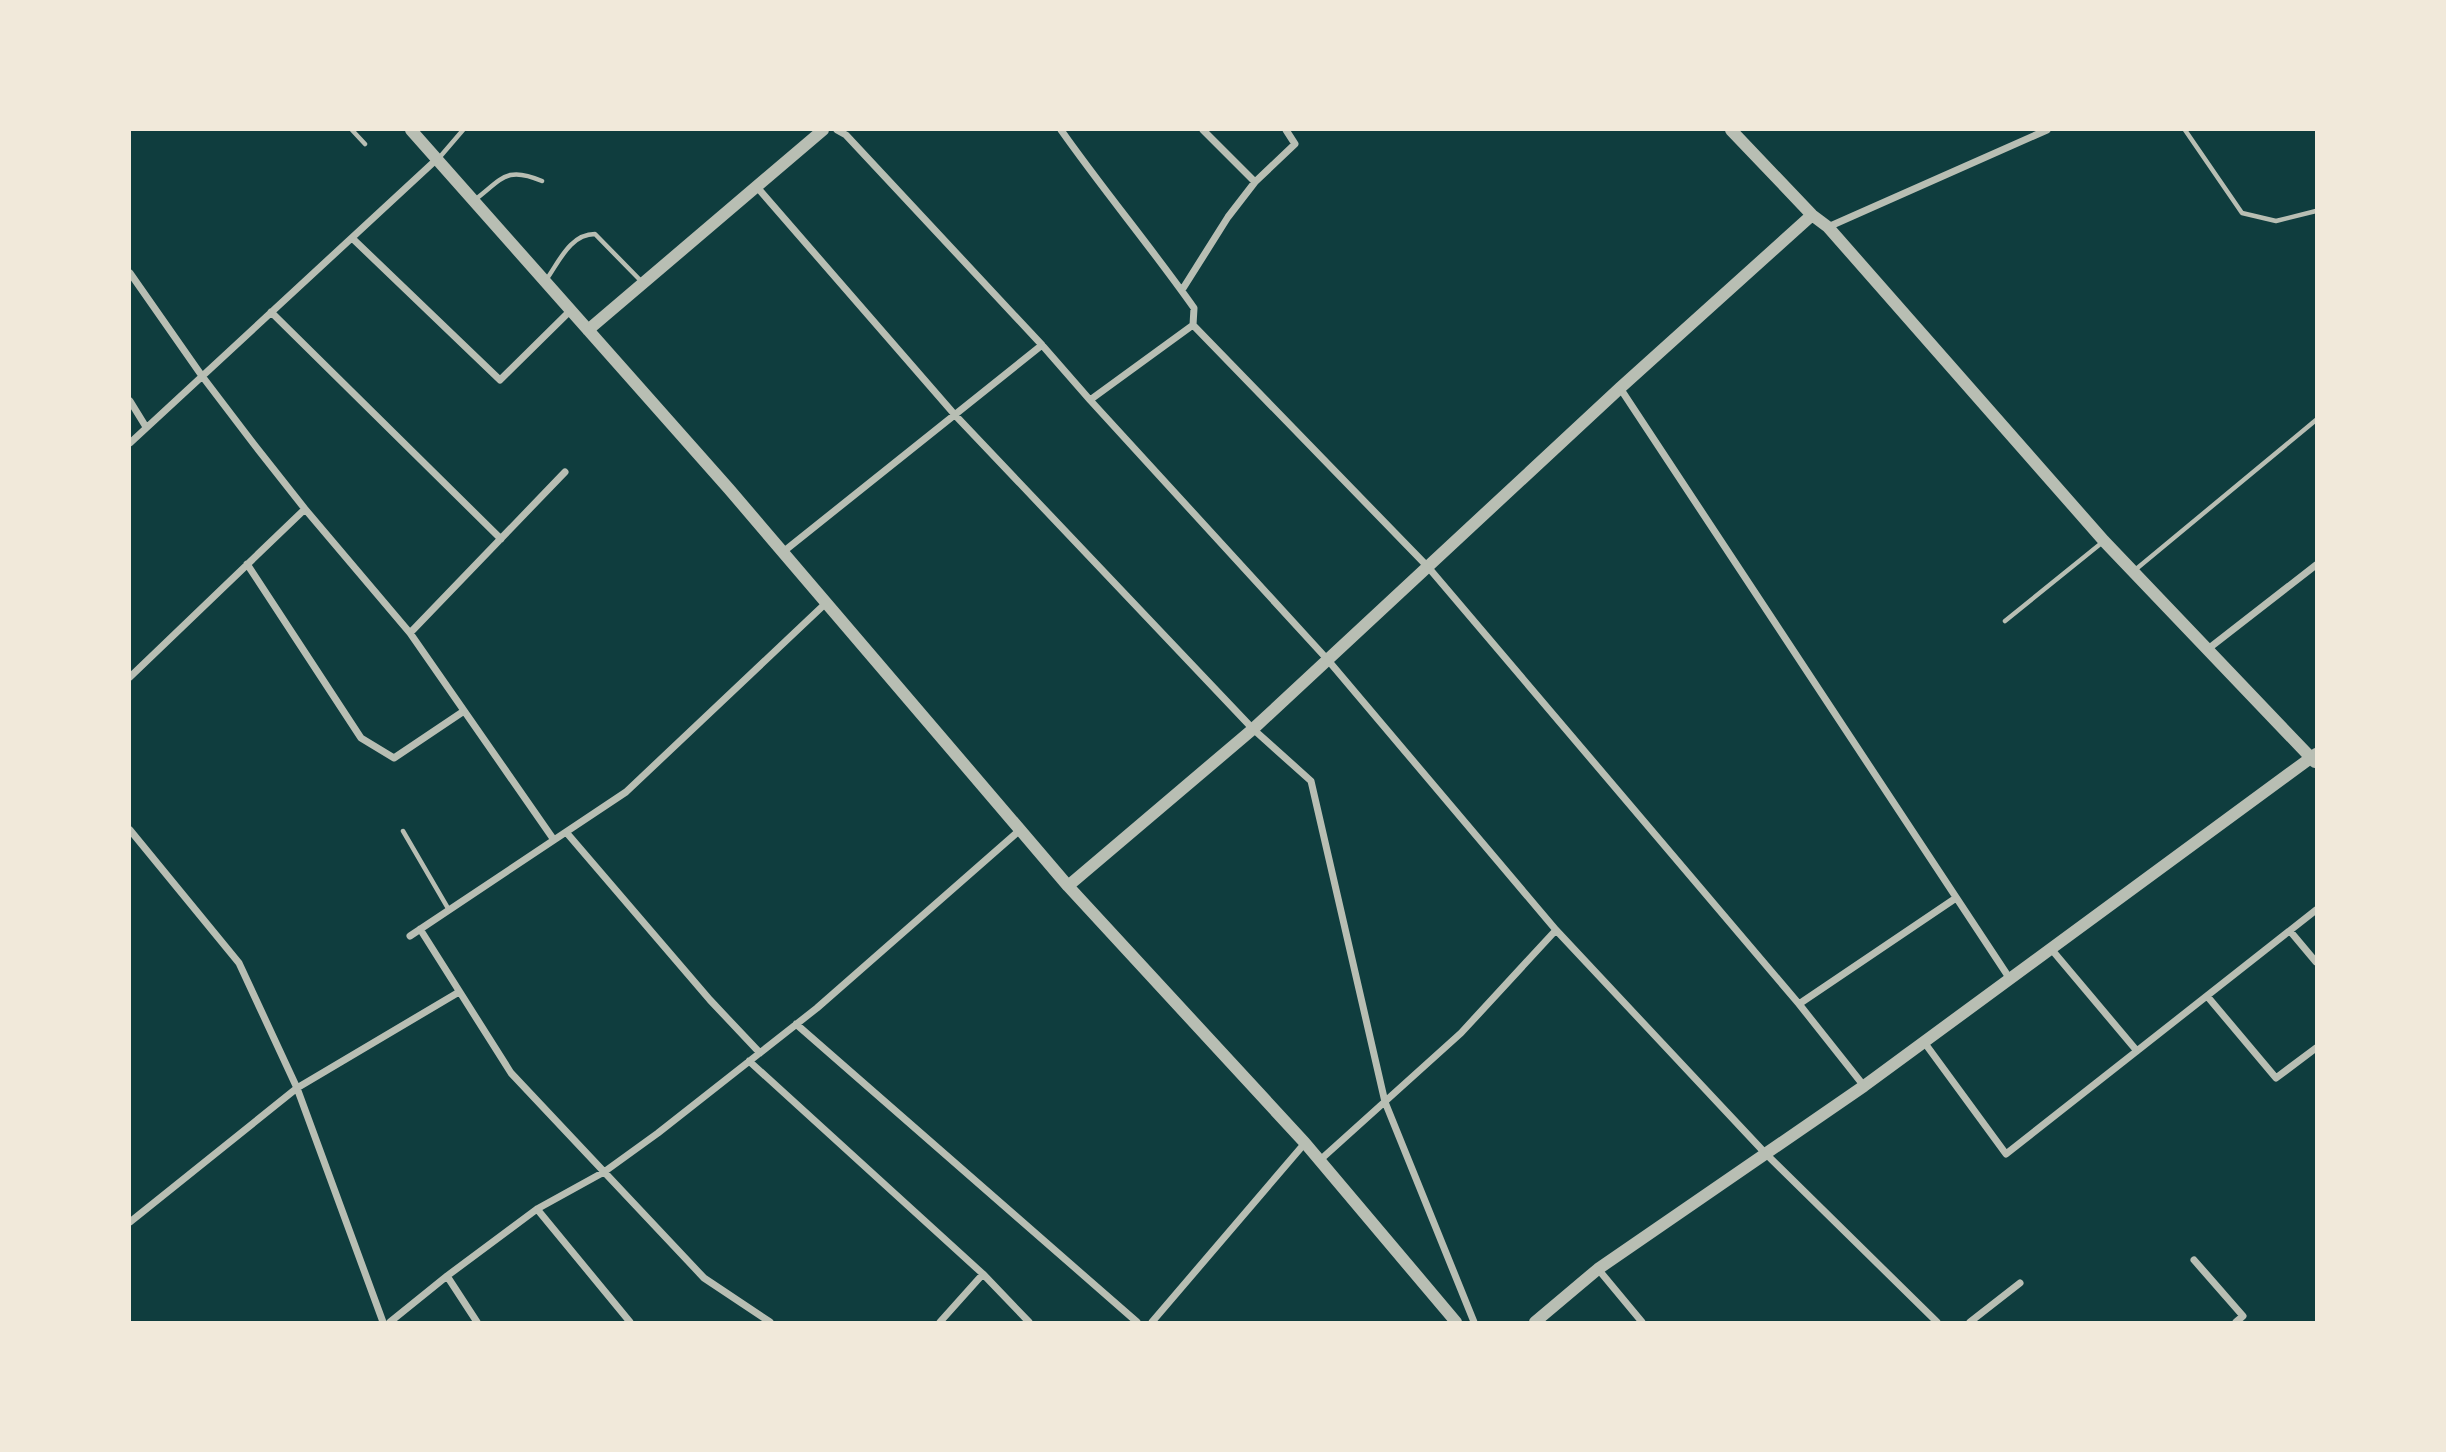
<svg xmlns="http://www.w3.org/2000/svg" width="2446" height="1452" viewBox="0 0 2446 1452" font-family="'Noto Sans',sans-serif">
<style>
.lines{fill:none;stroke-linecap:round;stroke-linejoin:round}
.service{stroke:#b8beb3;stroke-width:4.5}
.minor{stroke:#b8beb3;stroke-width:7}
.tertiary{stroke:#b8beb3;stroke-width:12}
</style>
<rect width="100%" height="100%" fill="#0f3d3e"/>
<g class="lines">
<path class="service" d="M352 130 365 144
M2185 130 2242 213 2276 221 2316 211
M439 158 463 130
M476 199C503 178 507 166 542 181
M546 280C559 262 570 234 595 234L642 282
M2135 570 2316 420
M2005 621 2104 541
M403 831 449 910"/>
<path class="minor" d="M837 130 846 135 1042 345 1090 400 1327 659 1556 930 1765 1153 1937 1322
M1061 130C1104 191 1151 247 1194 308L1193 325 1090 400
M1203 130 1255 182
M756 186 955 415 1253 729 1311 781 1385 1102 1474 1322
M1828 227 2047 130
M352 238 500 380 571 310
M130 273 202 376 253 443 305 509 410 633 554 840
M1182 290 1228 217 1255 182 1295 144 1286 130
M271 312 501 539
M1193 325 1428 567 1799 1004 1864 1086
M1620 388 2010 979
M130 401 146 427
M130 443 437 159
M783 552 1042 345
M247 564 361 738 394 758 464 711
M410 633 565 472
M2208 649 2316 565
M130 677 305 509
M130 830 239 963 297 1088 383 1322
M566 832 710 1000 760 1053
M420 929 511 1073 704 1278 770 1322
M2290 931 2316 962
M410 936 626 792 826 603
M2052 950 2137 1051
M2207 996 2276 1078 2316 1048
M1799 1004 1956 898
M796 1024 1137 1322
M1924 1042 2006 1154 2316 910
M749 1061 983 1274 1029 1322
M1319 1161 1461 1033 1556 930
M537 1209 630 1322
M130 1222 297 1088 459 992
M2194 1260 2243 1316 2236 1322
M1598 1269 1642 1322
M447 1276 477 1322
M390 1322 447 1276 537 1209 604 1172 658 1133 817 1008 1020 830
M940 1322 983 1274
M1152 1322 1305 1143
M1970 1322 2020 1283"/>
<path class="tertiary" d="M411 130 729 489 1068 886 1305 1143 1456 1322
M1731 130 1812 215 1828 227 2104 541 2315 762
M588 330 823 130
M1068 886 1253 729 1620 388 1812 215
M1535 1322 1598 1269 1864 1086 2316 754"/>
</g>
<rect width="2446" height="1452" fill="none" stroke="#f1e9da" stroke-width="262"/>
</svg>
